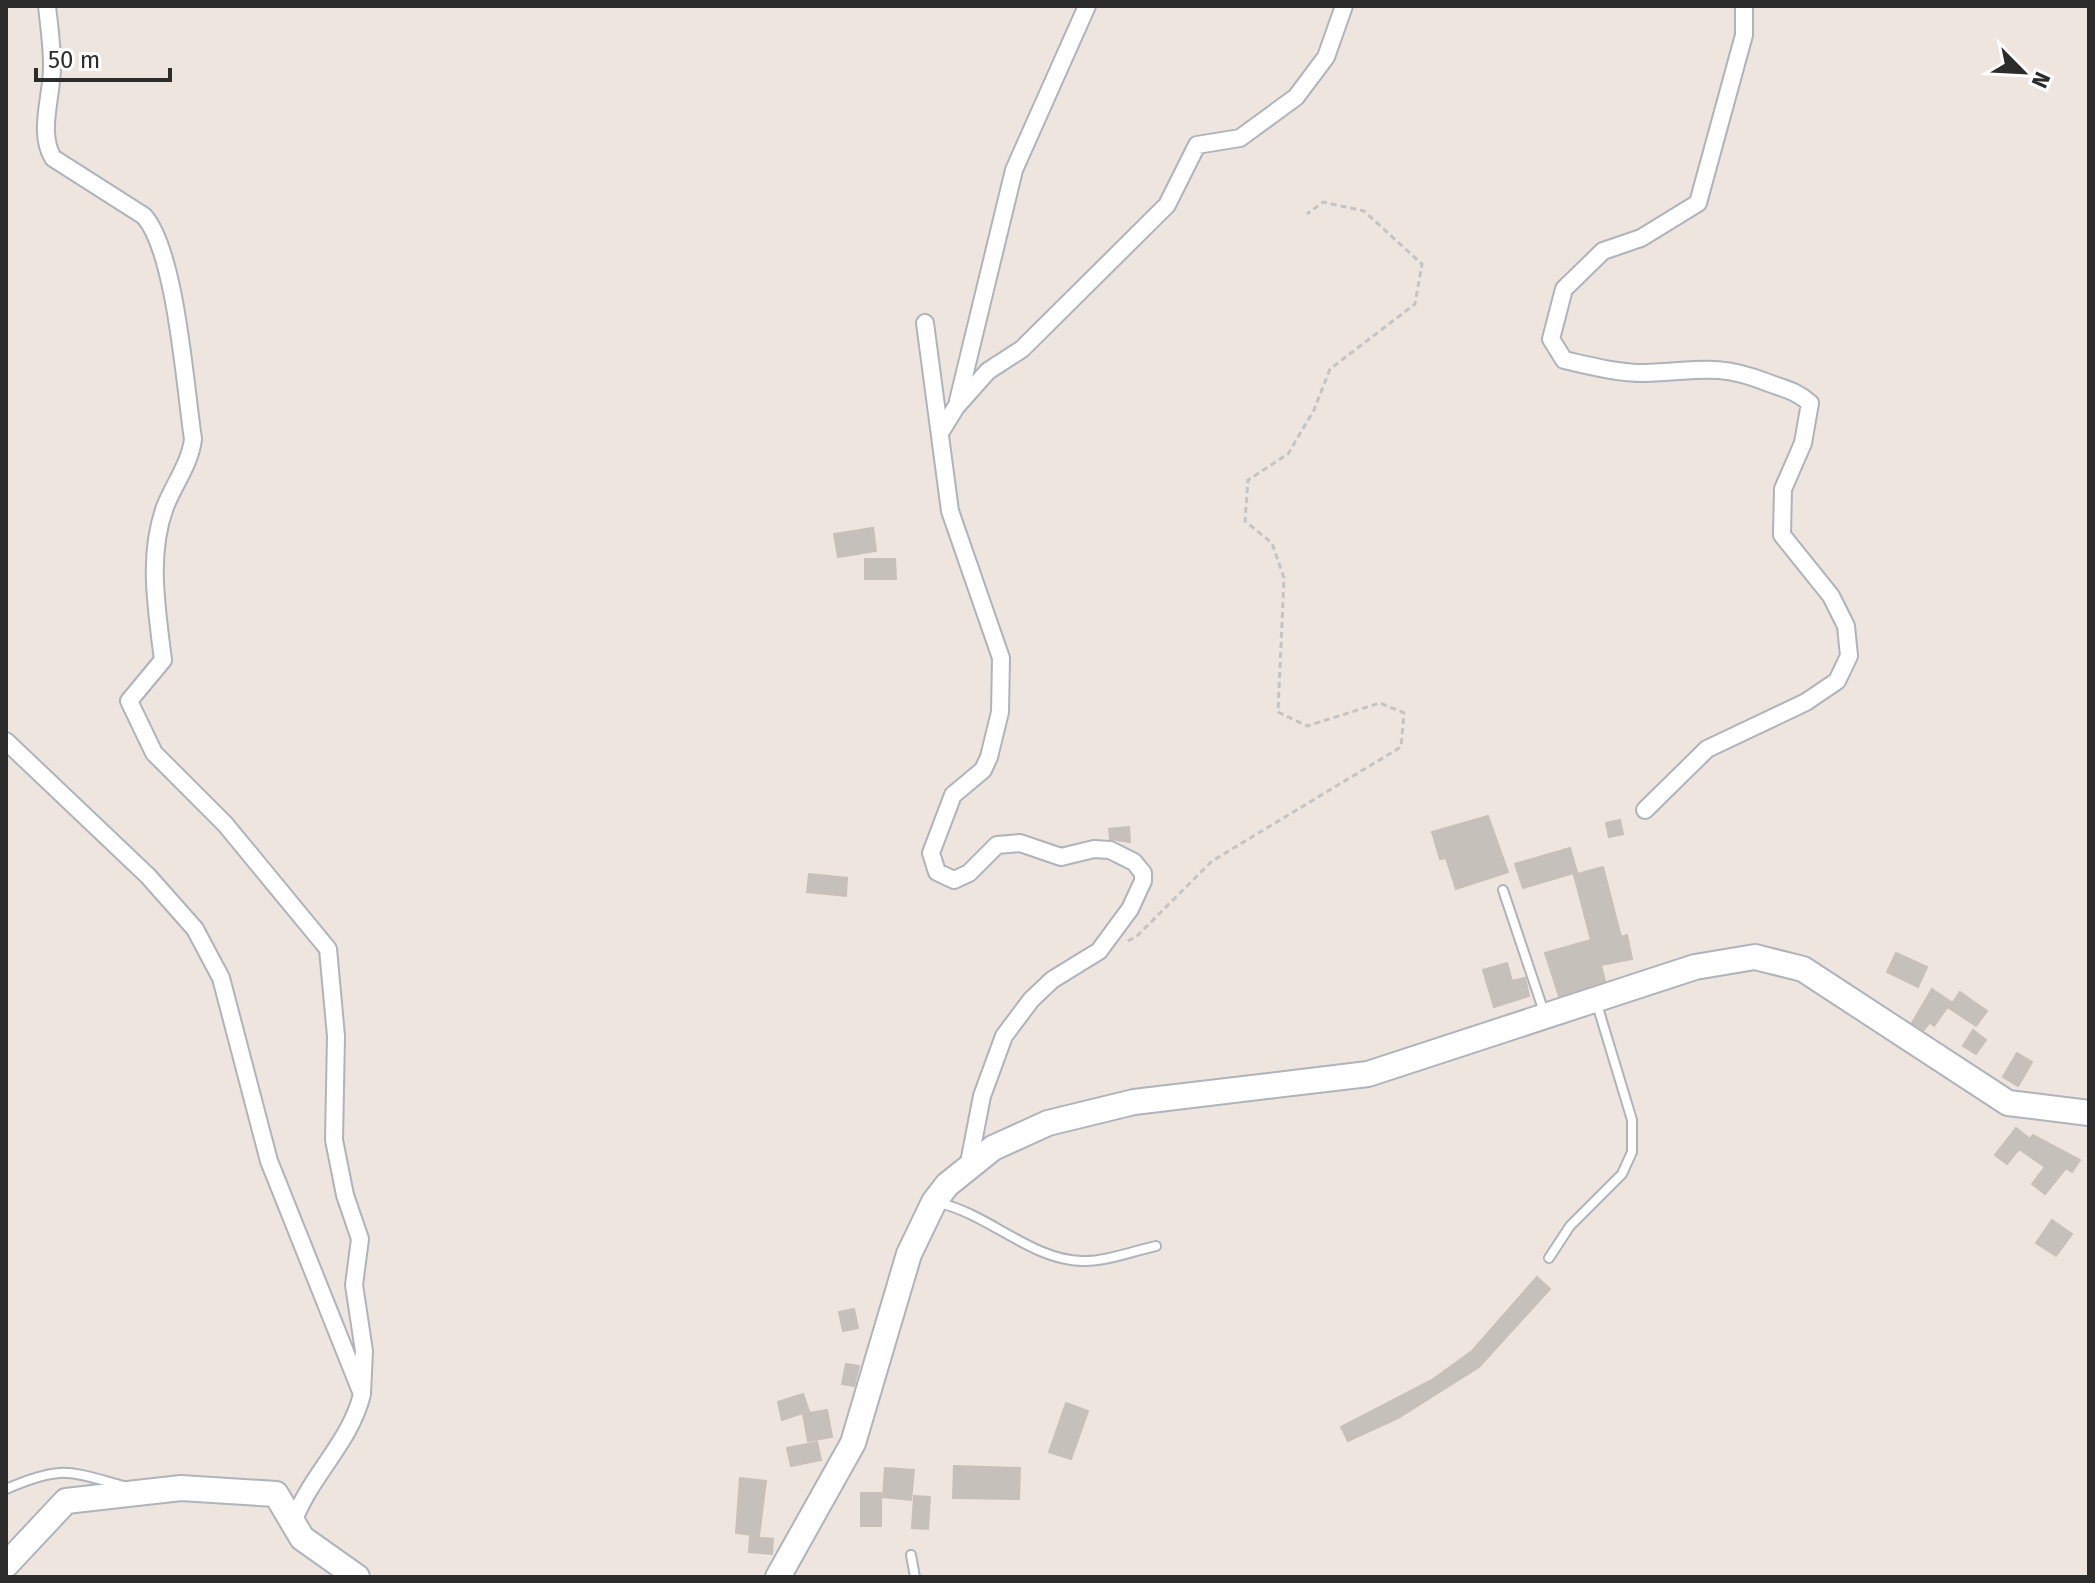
<svg xmlns="http://www.w3.org/2000/svg" width="2095" height="1583" viewBox="0 0 2095 1583" font-family="'Fira Sans',sans-serif">
<style>
.building{fill:#c6c0ba;stroke:#c8c0b8;stroke-width:2}
.lines{fill:none;stroke-linecap:round;stroke-linejoin:round}
.lane-casing{stroke:#afb3bc;stroke-width:12}
.street-casing{stroke:#afb3bc;stroke-width:20}
.secondary-casing{stroke:#afb3bc;stroke-width:28}
.path{stroke:#c4c4c4;stroke-width:3;stroke-dasharray:6 4;stroke-linecap:butt}
.lane{stroke:#fff;stroke-width:8}
.street{stroke:#fff;stroke-width:16}
.secondary{stroke:#fff;stroke-width:24}
</style>
<rect width="100%" height="100%" fill="#ede5de"/>
<path class="building" d="M873 528 876 551 838 557 834 534Z
M865 559H895L896 579H865Z
M1488 816 1508 872 1456 889 1446 858 1440 859 1432 832Z
M1620 820 1623 834 1609 837 1606 823Z
M1129 827 1130 842 1110 839 1109 829Z
M1570 848 1577 872 1523 888 1515 864Z
M1603 867 1621 937 1627 935 1632 959 1601 965 1605 981 1559 996 1545 953 1591 940 1574 875Z
M809 874 847 878 846 896 807 892Z
M1896 953 1927 967 1918 987 1887 972Z
M1507 963 1512 981 1525 978 1529 996 1494 1007 1483 970Z
M1932 989 1951 1002 1934 1026 1930 1022 1924 1030 1912 1023Z
M1960 992 1987 1011 1976 1026 1949 1008Z
M1973 1030 1986 1040 1976 1054 1963 1046Z
M2017 1053 2032 1062 2018 1086 2003 1077Z
M2016 1128 2030 1139 2033 1135 2080 1160 2072 1172 2066 1168 2045 1194 2032 1184 2045 1167 2019 1149 2007 1164 1995 1155Z
M2052 1220 2072 1234 2056 1256 2036 1243Z
M1537 1277 1550 1289 1479 1367 1398 1418 1348 1441 1341 1427 1432 1380 1472 1351Z
M854 1309 858 1328 843 1331 839 1312Z
M846 1364 859 1366 854 1386 842 1384Z
M803 1394 809 1411 782 1420 778 1402Z
M1066 1403 1088 1411 1071 1459 1049 1452Z
M827 1410 832 1437 808 1441 803 1414Z
M817 1442 821 1460 791 1466 787 1448Z
M954 1466 1020 1468 1019 1499 953 1498Z
M885 1468 914 1470 911 1500 883 1497Z
M740 1478 766 1481 759 1536 736 1533Z
M861 1493H881V1526H861Z
M914 1496 930 1497 928 1529 912 1528Z
M750 1537 773 1539 772 1554 749 1552Z"/>
<g class="lines">
<defs>
<path id="lane" d="M1503 890 1545 1015
M939 1203C989 1214 1031 1260 1082 1261 1105 1262 1133 1251 1156 1246
M1549 1258 1570 1226 1622 1174 1632 1152V1120L1596 1001
M6 1489C61 1465 68 1471 124 1486
M911 1555 915 1577"/>
<path id="street" d="M47 6C49 25 52 45 52 64 53 95 37 131 53 158L144 216C176 252 185 387 193 439 190 464 174 484 165 507 147 556 157 610 163 660L129 701 154 753 225 824 328 949 336 1036 334 1140 345 1195 360 1239 354 1285 364 1351 362 1394
M925 323 950 511 1001 658 1000 712 989 757 983 770 953 795 931 853 937 872 954 880 969 873 997 845 1020 843 1061 857 1094 849 1110 850 1134 862 1143 873V881L1130 909 1099 951 1052 980 1031 1000 1004 1036 982 1096 968 1168
M958 401 1014 170 1087 6
M940 433 956 407 988 371 1022 349 1167 205 1197 145 1240 138 1296 97 1326 57 1344 6
M6 741 148 876 195 929 221 978 269 1161 362 1394C351 1441 311 1475 294 1520
M1645 810 1707 749 1806 702 1837 681 1849 656 1846 626 1831 596 1782 535 1783 489 1803 443 1810 403C1795 390 1784 389 1766 382 1715 362 1695 372 1644 373 1617 373 1591 366 1564 360L1551 339 1564 289 1603 251 1641 238 1698 203 1744 35V6"/>
<path id="secondary" d="M6 1565 66 1501 181 1488 276 1494 302 1538 357 1577
M778 1577 853 1443 909 1254 934 1202 947 1185 993 1148 1048 1123 1134 1102 1368 1074 1695 967 1755 957 1803 969 2008 1103 2089 1113"/>
</defs>
<use href="#lane" class="lane-casing"/>
<use href="#street" class="street-casing"/>
<use href="#secondary" class="secondary-casing"/>
<path class="path" d="M1128 941 1137 936 1212 861 1401 747 1404 713 1380 703 1307 726 1278 712 1284 578 1272 543 1245 521 1248 480 1288 454 1314 410 1330 369 1415 304 1422 264 1364 211 1323 202 1307 214"/>
<use href="#lane" class="lane"/>
<use href="#street" class="street"/>
<use href="#secondary" class="secondary"/>
</g>
<rect width="2095" height="1583" fill="none" stroke="#2c2c2c" stroke-width="16"/>
<g transform="translate(2023 72) rotate(114)" stroke="#ffffff" stroke-width="6" paint-order="stroke">
<path d="M0-6L14 30L0 20L-14 30Z" fill="#2c2c2c"/>
<text y="-12" font-size="22" font-weight="bold" text-anchor="middle" fill="#2c2c2c">N</text>
</g>
<path d="M36 68v12h134v-12" fill="none" stroke="#2c2c2c" stroke-width="4"/>
<text x="48" y="68" font-size="24" fill="#2c2c2c" stroke="#ffffff" stroke-width="6" paint-order="stroke">50 m</text>
</svg>
